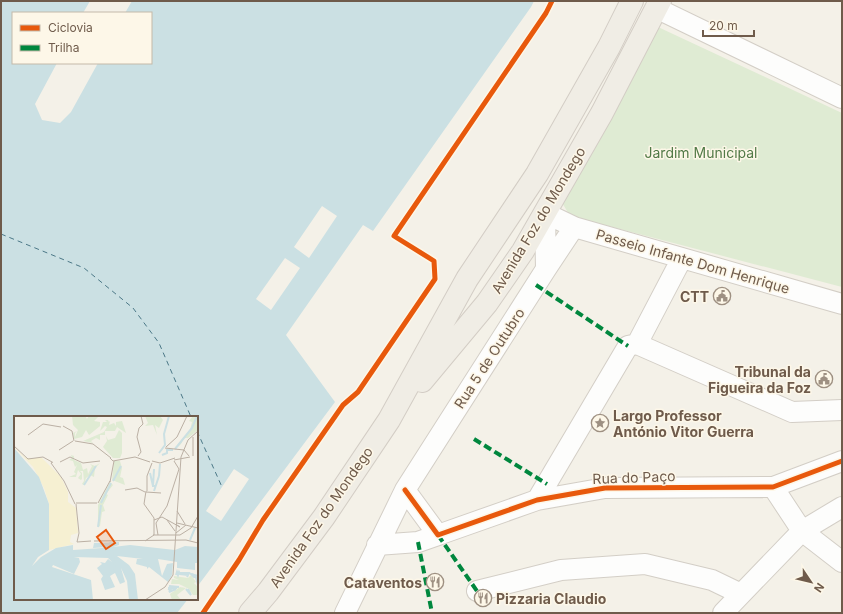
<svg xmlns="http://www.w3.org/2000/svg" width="843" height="614" viewBox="0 0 843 614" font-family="Inter,sans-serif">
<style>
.green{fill:#dfebd3}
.water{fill:#cbe0e3}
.pier{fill:#f4f1e8}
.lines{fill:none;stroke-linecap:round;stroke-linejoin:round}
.ferry{stroke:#4b7887;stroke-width:1;stroke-dasharray:5 4;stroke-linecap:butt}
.minor-casing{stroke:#d3cec6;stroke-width:22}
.major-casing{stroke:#d3cdc5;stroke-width:24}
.minor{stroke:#fdfdfc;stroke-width:20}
.major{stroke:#f0ede5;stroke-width:22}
.quiet{stroke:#00873e;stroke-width:4;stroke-dasharray:8 4;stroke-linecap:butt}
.cycleway-casing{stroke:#fdf7e8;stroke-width:8}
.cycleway{stroke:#e8590c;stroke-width:5}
.labels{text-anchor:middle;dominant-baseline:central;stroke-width:3;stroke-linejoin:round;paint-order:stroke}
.park-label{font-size:14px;fill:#527a47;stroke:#fdf7e8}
.street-label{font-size:14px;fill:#6f5b4b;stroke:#fdf7e8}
.poi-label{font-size:14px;font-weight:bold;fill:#6f5b4b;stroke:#fdf7e8;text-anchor:end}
.inset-river{fill:none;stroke:#cbe0e3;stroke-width:2}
.inset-road{fill:none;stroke:#bbb0a4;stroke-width:1}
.view{fill:#e8590c;fill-opacity:0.15;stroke:#e8590c;stroke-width:2}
.inset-edge{fill:none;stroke:#6f5b4b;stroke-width:2}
</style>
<rect width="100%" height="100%" fill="#f4f1e8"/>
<path class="green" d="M658 27 842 113V287L570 216 561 201Z"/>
<path class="water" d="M1 1H90L83 13H13V63H57L35 104 42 120 60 123 71 112 98 63H151V13H125L132 1H534L531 7 373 231 363 225 286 335 335 402 197 587V417H15V599H188L177 613H1Z"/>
<path class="pier" d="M322 206 337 216 309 258 294 247Z
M285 258 300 268 271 310 256 299Z
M234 469 249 479 221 521 206 511Z"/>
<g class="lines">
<path class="ferry" d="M1 234 84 268 133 308 159 343 191 417
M197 431 222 487"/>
<defs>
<path id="minor" d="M656 8 842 98
M546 269 545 213 574 227 842 304
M637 344 792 412 842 410
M773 487 802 531 842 562
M405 490 438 535 537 500 605 488 773 487 842 461
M537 500 628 346 637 344 682 258
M377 545 418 542 438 535
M477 591 561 570 645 564 712 580 741 594
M345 613 405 490 546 269 574 227
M723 613 802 531 842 507"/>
<path id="major" d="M422 381 487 303 523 251 602 113 660 1
M250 613 268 592 324 517 389 420 467 279 537 174 609 47 632 1"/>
</defs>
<use href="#minor" class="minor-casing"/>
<use href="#major" class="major-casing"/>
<use href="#minor" class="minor"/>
<use href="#major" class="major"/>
<path class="quiet" d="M536 285 628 346
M474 439 547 484
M438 535 477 591
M418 542 432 613"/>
<defs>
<path id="cycleway" d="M405 490 438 535 537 500 605 488 773 487 842 461
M203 613 239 560 263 520 343 405 358 392 435 279 434 261 394 236 546 13 552 1"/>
</defs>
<use href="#cycleway" class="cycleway-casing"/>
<use href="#cycleway" class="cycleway"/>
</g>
<defs>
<symbol id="civic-ring" viewBox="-11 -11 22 22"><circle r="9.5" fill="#fdf7e8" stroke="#9e9082" stroke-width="1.5"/><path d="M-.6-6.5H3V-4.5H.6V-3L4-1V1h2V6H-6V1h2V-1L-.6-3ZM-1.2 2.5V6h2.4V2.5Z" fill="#9e9082"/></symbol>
<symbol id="sight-ring" viewBox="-11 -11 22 22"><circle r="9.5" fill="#fdf7e8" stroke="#9e9082" stroke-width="1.5"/><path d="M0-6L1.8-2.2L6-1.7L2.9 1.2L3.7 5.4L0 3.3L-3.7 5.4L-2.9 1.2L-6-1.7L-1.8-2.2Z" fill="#9e9082"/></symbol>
<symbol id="restaurant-ring" viewBox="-11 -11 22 22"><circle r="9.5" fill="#fdf7e8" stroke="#9e9082" stroke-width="1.5"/><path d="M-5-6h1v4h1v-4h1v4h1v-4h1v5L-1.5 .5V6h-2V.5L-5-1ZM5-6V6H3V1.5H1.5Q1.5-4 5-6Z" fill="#9e9082"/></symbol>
</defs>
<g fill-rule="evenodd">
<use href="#civic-ring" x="712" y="286" width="20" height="20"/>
<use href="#civic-ring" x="814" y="369" width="20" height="20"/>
<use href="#sight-ring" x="590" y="413" width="20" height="20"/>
<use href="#restaurant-ring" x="425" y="572" width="20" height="20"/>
<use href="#restaurant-ring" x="473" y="588" width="20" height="20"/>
</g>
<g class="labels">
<g class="park-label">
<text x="701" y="152">Jardim Municipal</text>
</g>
<g class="street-label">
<text transform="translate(538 220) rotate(-59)">Avenida Foz do Mondego</text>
<text transform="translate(693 261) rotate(16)">Passeio Infante Dom Henrique</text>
<text transform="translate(489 358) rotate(-57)">Rua 5 de Outubro</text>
<text transform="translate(634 477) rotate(-2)">Rua do Paço</text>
<text transform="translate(321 517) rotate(-55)">Avenida Foz do Mondego</text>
</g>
<g class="poi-label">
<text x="709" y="296">CTT</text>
<text x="811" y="371">Tribunal da<tspan x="811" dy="16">Figueira da Foz</tspan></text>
<text x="613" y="415" text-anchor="start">Largo Professor<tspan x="613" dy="16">António Vitor Guerra</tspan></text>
<text x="422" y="582">Cataventos</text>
<text x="496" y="598" text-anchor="start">Pizzaria Claudio</text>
</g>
</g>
<g transform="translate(14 416)">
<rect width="184" height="184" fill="#f4f1e8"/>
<path d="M58 0H71L73 3 75 0H85L80 5 86 6V10L75 19 72 14 68 21 60 23 59 17 63 15 61 17V21L64 14 59 9ZM131 0H146L149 4 145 12 141 9 143 19 139 9 131 10 134 7ZM179 0H184V14L174 22H170L167 28 165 30 160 33 176 14 178 6 175 5ZM91 4H94L95 6 96 5 95 9 100 7 102 10V6L108 5 112 17 103 11 101 15H91V19H86V24L82 22 77 25 79 27 69 25 90 16 93 11 91 10 86 15 89 6H93ZM105 14 108 17V37L106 42H99L89 31 93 25 92 20 94 24 101 22ZM57 39 60 40V44L67 47 69 54 73 52 74 58 78 50 76 48 81 50 86 47 81 52 80 61 76 59 72 62 70 69 68 68 70 65 69 55H66L68 57V63L67 64 64 62 67 58 64 54 62 61H55L62 58 60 56 63 49 61 51 59 45 55 44 58 42ZM100 45H106L108 52 106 61 109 62 111 69 98 64ZM96 66 99 69 92 78 94 79 89 89 91 95 88 96 86 110 84 111V89ZM177 159 182 166 180 167 184 171V179H179L175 173 165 168H157L158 163 165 164 160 162V160L174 162ZM166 171 172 172 163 179 167 184H158L156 178Z" fill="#dfebd3"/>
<path d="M0 31 12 42H28L47 61 54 76V86L62 92 64 117 57 119 56 126 60 128 35 134V88L30 72 19 51Z" fill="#f6f0d2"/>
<path d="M0 32 25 61 35 88V134L24 141 18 150 27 141 42 132 59 129V134L88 132 93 131 79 132 80 127 105 126V129L99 131 116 129 161 134 171 130 184 131V158V147H181V154L163 152V146L144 143 148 160 153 148 159 147 158 159 154 166 135 151 133 153V151L122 148 123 143H129L103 140 115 149 121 158 124 184H115L113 165 107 152 111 166 106 168 101 157 96 160 101 171 91 174 87 163 89 160 83 152 88 148 86 146 91 147 94 143 98 146 94 142 60 141 65 142 66 146 60 158 39 149 38 151 77 164 79 184H0Z" fill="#cbe0e3"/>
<path class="inset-river" d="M161 33 178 12 183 0M145 37 151 29 150 18 155 0M148 39 153 37V34H159M140 53 139 70H142M136 57 139 70M145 60 146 48M99 65 107 50M70 69 82 50M140 75 145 60M87 87 97 67M84 111 87 89M176 124 181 112M166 157H175L173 161M89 158 96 157 101 150 96 126M178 158 182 160 180 161 177 158 184 160M162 159 163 156 164 159 165 156 166 158 174 159M184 166 182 161 184 169M162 171 155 170 165 171M154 172H163L155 170M154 173 157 174 155 176 162 173M172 173 177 179 174 173"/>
<path class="inset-road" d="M49 10 58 15 60 25M14 19 29 8 47 11M61 25 79 28 97 42M0 30 14 43 29 41 38 46M152 31 163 21 173 0M151 32 170 34 175 40M45 34 59 25M124 40 127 36 123 21 125 12 129 8 127 0M179 40V21M96 42 99 45 121 41 136 46M160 44 176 41M138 45 146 47 161 42M39 46 37 47 50 65 61 88M46 46 56 41 69 47 86 45M96 66 100 45M111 74 123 72 131 76M132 75 130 88 140 102M133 75V60L138 47M132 76 147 77M62 87H83M84 87 96 65M62 88 65 117 63 126 77 125M163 95 171 108M140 104 148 101 166 111 163 109M153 104 161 115M163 107 184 112M162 117 172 109M139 119H166L177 112 184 100M144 119 142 107 153 90 165 53 160 45M80 125 172 124 184 127M131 125 140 119V102M131 184 151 171 159 159 167 41 174 24 184 15"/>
<path class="view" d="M92 114 101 127 92 133 83 121Z"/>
<rect width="184" height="184" class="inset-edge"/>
</g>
<rect width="843" height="614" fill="none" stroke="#6f5b4b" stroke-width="4"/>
<rect x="12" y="12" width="140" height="52" fill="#fdf7e8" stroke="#c4b9a9"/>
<rect x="20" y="25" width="20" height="6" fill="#e8590c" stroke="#c4b9a9"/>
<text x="48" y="32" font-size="12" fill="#6f5b4b">Ciclovia</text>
<rect x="20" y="45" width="20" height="6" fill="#00873e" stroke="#c4b9a9"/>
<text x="48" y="52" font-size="12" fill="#6f5b4b">Trilha</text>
<g transform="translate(811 582) rotate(125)" stroke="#fdf7e8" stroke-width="3" paint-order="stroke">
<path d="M0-3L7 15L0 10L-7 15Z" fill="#6f5b4b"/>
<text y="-6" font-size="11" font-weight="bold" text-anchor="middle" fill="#6f5b4b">N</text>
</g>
<path d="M703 30v6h51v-6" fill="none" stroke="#6f5b4b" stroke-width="2"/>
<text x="709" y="30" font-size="12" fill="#6f5b4b" stroke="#fdf7e8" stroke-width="3" paint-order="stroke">20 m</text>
</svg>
